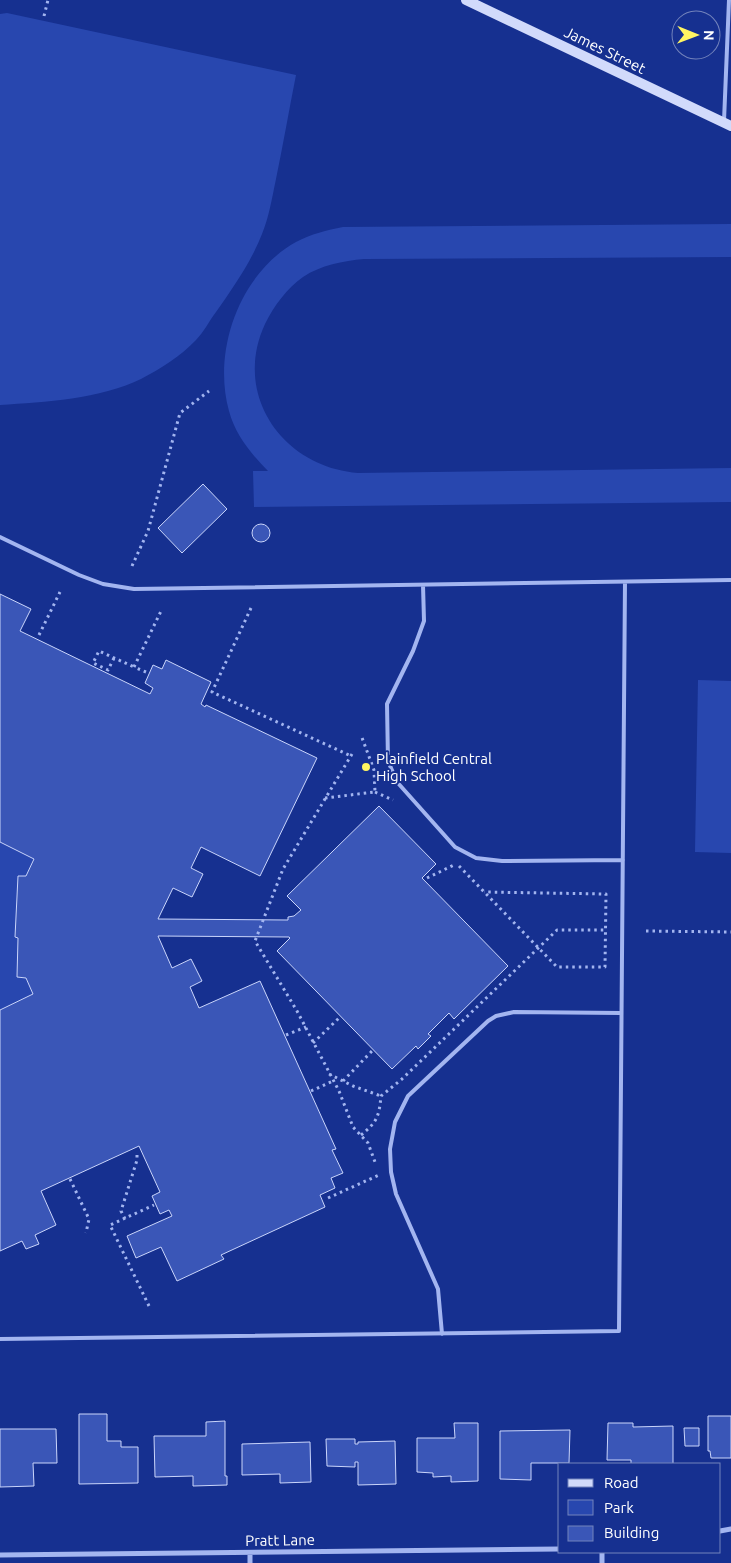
<svg xmlns="http://www.w3.org/2000/svg" width="731" height="1563" viewBox="0 0 731 1563" font-family="Ubuntu,sans-serif">
<style>
.green{fill:#2847af}
.building{fill:#3a56b7;stroke:#cad5fb}
.lines{fill:none;stroke-linecap:round;stroke-linejoin:round}
.path{stroke:#a3b5f0;stroke-width:3;stroke-dasharray:2.5 4;stroke-linecap:butt}
.lane{stroke:#a3b5f0;stroke-width:4}
.street{stroke:#a3b5f0;stroke-width:5}
.secondary{stroke:#d1dafb;stroke-width:10}
.poi-dot{fill:#fff562;stroke:#163090;stroke-width:2}
.labels{text-anchor:middle;dominant-baseline:central;stroke-width:4;stroke-linejoin:round;paint-order:stroke}
.street-label{font-size:15px;fill:#fff;stroke:#163090}
.poi-label{font-size:15px;fill:#fff;stroke:#163090;text-anchor:start}
</style>
<rect width="100%" height="100%" fill="#163090"/>
<path class="green" d="M7 13 296 75C289 110 283 145 276 179 272 198 269 217 262 234 251 262 233 288 216 312 209 321 204 332 196 340 181 356 160 369 141 379 100 399 45 402 0 405V14Z
M731 224V257L364 259C343 261 321 265 303 277 287 288 274 306 265 324 232 395 283 467 358 473L731 468V502L254 507 253 471H268C251 454 235 434 229 411 212 350 240 273 296 242 311 234 327 230 343 227Z
M698 680 731 681V853L695 852Z
M0 842 34 859 26 876H18L15 937 18 938 17 977 26 978 33 994 0 1010Z"/>
<path class="building" d="M203 484 227 509 182 553 158 528Z
M252 533a9 9 0 1 1 18 0a9 9 0 1 1-18 0Z
M0 594 31 609 20 631 150 694 153 688 145 683 153 665 162 669 166 660 211 682 201 704 205 707 206 705 317 758 260 876 201 847 191 868 203 874 192 897 173 888 158 919 288 920V917L294 916 301 910 287 896 379 806 436 864 422 878 508 966 454 1019 449 1013 428 1034 431 1036 418 1049 416 1046 392 1069 277 951 290 938 289 937 158 936 172 968 191 959 202 981 190 987 199 1008 260 981 336 1149 332 1150 343 1173 331 1178 335 1188 320 1195 325 1207 221 1255 224 1259 177 1281 161 1247 136 1258 127 1236 172 1216 169 1210 160 1214 152 1196 160 1192 139 1146 41 1191 56 1225 35 1235 39 1244 26 1249 22 1241 0 1251V1010L33 994 26 978 17 977 18 938 15 937 18 876H26L34 859 0 842Z
M79 1414H107V1441H121V1447H138V1483L79 1484Z
M708 1416H731V1458H711L710 1451H708Z
M225 1421V1476H227V1485L193 1486V1476L155 1477 154 1436H206V1422Z
M454 1423H478V1481L451 1482V1476L433 1477V1473L417 1472V1438H455Z
M608 1423H633V1427L673 1426V1464H631V1460H607Z
M684 1428H699V1446H685Z
M0 1429H56L57 1463H33L34 1486 0 1487Z
M570 1430 569 1463H531V1480L500 1479V1431Z
M326 1439H355V1444H358V1442L395 1441 396 1484 358 1485V1462H355V1467L327 1466Z
M310 1442 311 1482 280 1483V1474L242 1475V1444Z"/>
<g class="lines">
<path class="path" d="M44 16 48 0
M132 566 148 531 180 413 209 391
M251 608 212 692 351 756
M39 635 60 592
M114 658 108 670 93 663 99 651 134 667
M146 672 134 667 162 609
M352 754 283 869 255 941 297 1011 339 1091 353 1127 368 1143 375 1162
M375 792 393 800
M325 798 375 792 374 770 361 735
M459 866 557 967H605L606 894 484 892
M427 878 456 864
M646 931 731 932
M286 1035 306 1027
M313 1043 339 1018
M329 1074 353 1086 381 1096
M343 1081 372 1051
M311 1091 333 1081
M361 1135C377 1122 379 1117 381 1096L402 1079 557 930H605
M70 1179 89 1219 86 1233
M328 1198 379 1175
M125 1219 121 1211 137 1160V1153
M149 1306 110 1225 154 1205"/>
<path class="lane" d="M724 121 729 0
M0 537 79 575 103 584 134 589 731 580
M423 585 424 621 413 651 387 704 388 761 397 782 455 847 476 858 502 861 623 860
M442 1334 438 1289 396 1194 391 1172 390 1149 395 1122 408 1096 488 1021 496 1016 514 1012 621 1013
M0 1339 619 1331 625 582"/>
<path class="street" d="M720 1531 731 1529
M602 1552V1563
M0 1555 560 1549
M250 1563V1553"/>
<path class="secondary" d="M466 0 731 126"/>
</g>
<circle class="poi-dot" cx="366" cy="767" r="5"/>
<g class="labels">
<g class="street-label">
<text transform="translate(605 50) rotate(26)">James Street</text>
<text transform="translate(280 1540) rotate(-1)">Pratt Lane</text>
</g>
<g class="poi-label">
<text x="376" y="758">Plainfield Central<tspan x="376" dy="17">High School</tspan></text>
</g>
</g>
<rect x="558" y="1463" width="162" height="90" fill="#163090" stroke="#7383bc"/>
<rect x="568" y="1479" width="25" height="8" fill="#d1dafb" stroke="#7383bc"/>
<text x="604" y="1488" font-size="15" fill="#ffffff">Road</text>
<rect x="568" y="1500" width="25" height="15" fill="#2847af" stroke="#7383bc"/>
<text x="604" y="1513" font-size="15" fill="#ffffff">Park</text>
<rect x="568" y="1526" width="25" height="15" fill="#3a56b7" stroke="#7383bc"/>
<text x="604" y="1538" font-size="15" fill="#ffffff">Building</text>
<g transform="translate(696 35) rotate(91)"><circle r="24" fill="#163090" stroke="#7383bc"/>
<path d="M0-4L9 19L0 12L-9 19Z" fill="#fff562"/>
<text y="-8" font-size="14" font-weight="bold" text-anchor="middle" fill="#ffffff">N</text>
</g>
</svg>
